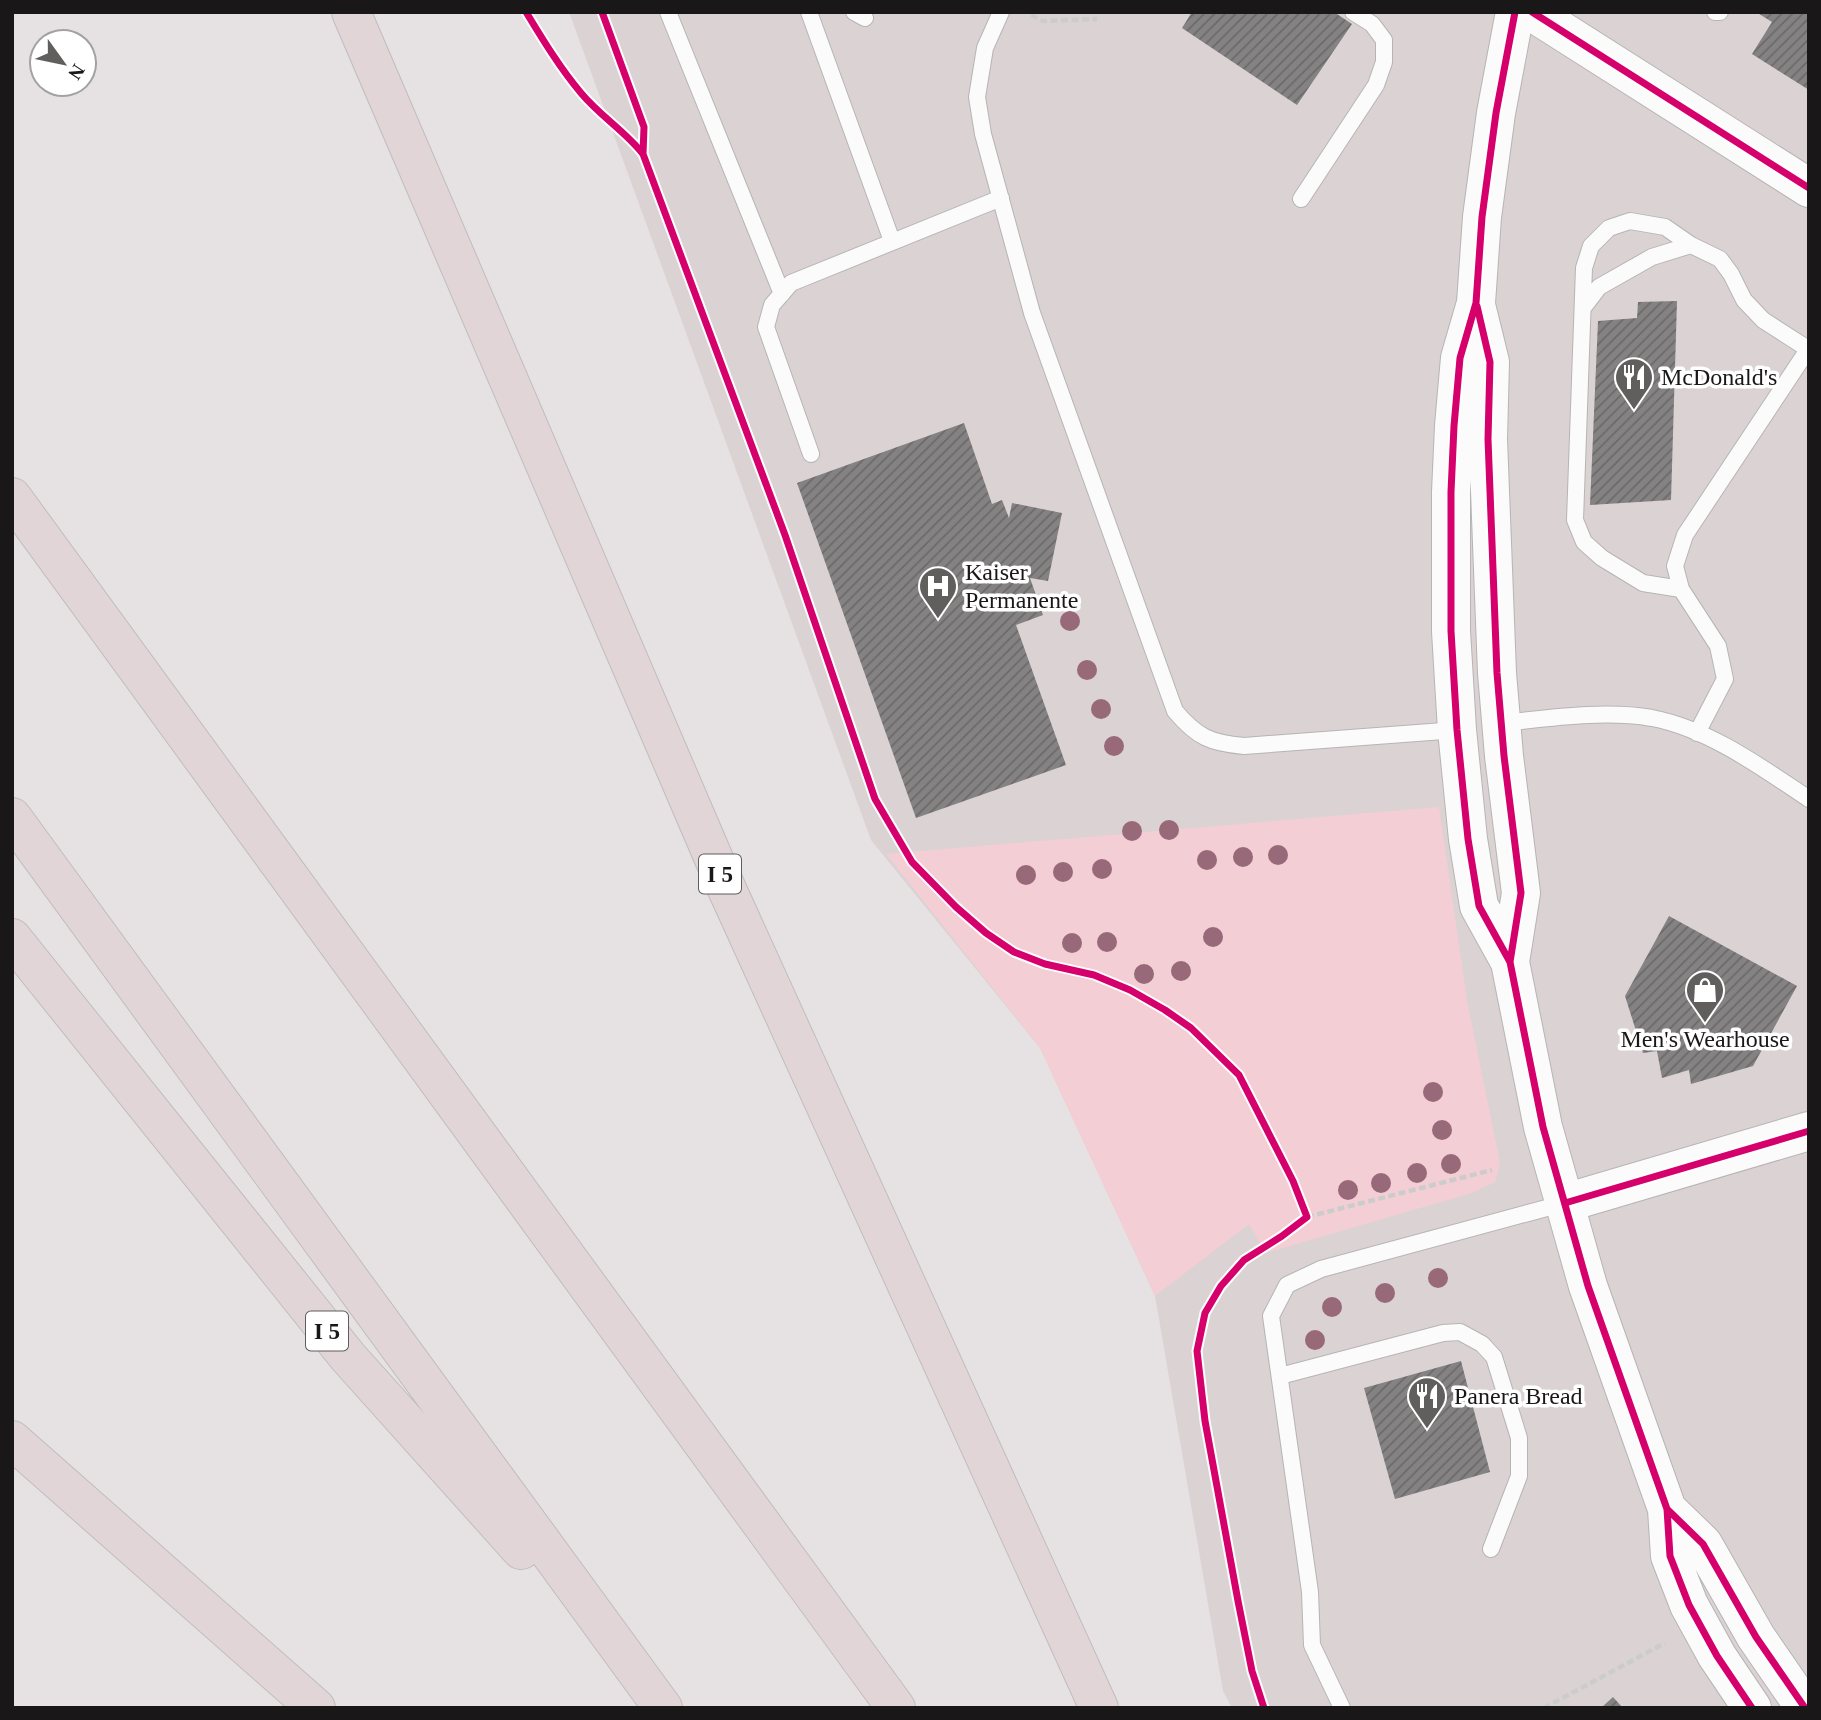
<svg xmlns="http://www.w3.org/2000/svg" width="1821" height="1720" viewBox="0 0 1821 1720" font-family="Georgia,serif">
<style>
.built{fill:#dbd2d3}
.park{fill:#f3ced4}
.building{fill:url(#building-hatch)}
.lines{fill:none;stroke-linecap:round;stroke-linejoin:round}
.service-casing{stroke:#b7b4b4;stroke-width:18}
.tertiary-casing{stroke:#b7b4b4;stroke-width:40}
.secondary-casing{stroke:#b7b4b4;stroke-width:40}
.motorway-casing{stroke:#bfbdbd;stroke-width:40}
.path{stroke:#ccc;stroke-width:4.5;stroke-dasharray:7 3.5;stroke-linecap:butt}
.service{stroke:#fbfbfb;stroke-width:16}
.tertiary{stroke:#fbfbfb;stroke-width:38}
.secondary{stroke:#fbfbfb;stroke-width:38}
.motorway{stroke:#e2d5d7;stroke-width:38}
.cycleway-casing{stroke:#fff;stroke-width:11}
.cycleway{stroke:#d6006c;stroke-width:7}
.tree{fill:#986979}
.labels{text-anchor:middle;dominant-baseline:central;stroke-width:7;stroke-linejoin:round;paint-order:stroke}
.shield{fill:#fff;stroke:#5e5d5d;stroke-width:2}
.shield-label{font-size:23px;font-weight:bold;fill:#191717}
.poi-label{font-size:24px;fill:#191717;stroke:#fff;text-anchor:start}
</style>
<defs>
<pattern id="building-hatch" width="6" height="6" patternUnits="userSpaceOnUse" patternTransform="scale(1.75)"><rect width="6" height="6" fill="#858283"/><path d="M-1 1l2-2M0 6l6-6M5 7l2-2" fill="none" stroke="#6c696a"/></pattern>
</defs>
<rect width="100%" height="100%" fill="#e6e2e3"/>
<path class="built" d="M569 12H1809V1708H1232L1223 1691 1155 1296 1040 1048 871 840Z"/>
<path class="park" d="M1439 807 1467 1000 1497 1148 1500 1165 1495 1182 1472 1193 1266 1253 1249 1224 1155 1296 1040 1048 886 854Z"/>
<path class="building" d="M1192 12H1334L1352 24 1297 105 1182 28Z
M1756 12H1809V90L1752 54 1772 22Z
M1677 301 1671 500 1590 505 1598 321 1637 318 1638 302Z
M964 423 992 504 1002 500 1009 518 1012 503 1062 513 1048 581 1030 578 1043 615 1016 625 1066 765 916 818 797 483Z
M1669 916 1797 986 1753 1066 1691 1084 1689 1070 1662 1078 1657 1051 1643 1053 1625 996Z
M1461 1361 1490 1472 1395 1499 1364 1388Z
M1613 1697 1623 1708H1601Z"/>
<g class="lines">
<defs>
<path id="service" d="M668 12 782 294
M809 12 892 241
M854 12 865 18
M1001 12 985 48 977 97 983 134 1032 313 1175 711C1197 737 1210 743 1244 746L1457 730
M1715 12H1720
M1301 199 1376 85 1384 62V40L1372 24 1353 12
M1583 308 1599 287 1652 257 1691 245
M811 454 766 327 772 305 791 283 1001 198
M1681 589 1643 583 1602 558 1584 542 1575 520 1584 268 1591 246 1609 228 1630 221 1665 227 1691 245 1720 259 1731 274 1744 300 1763 320 1808 349
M1502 723C1551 718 1603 710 1652 718 1709 729 1761 767 1809 799
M1697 733 1725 679 1718 646 1681 589 1675 566 1685 535 1809 348
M1280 1376 1443 1333 1460 1332 1482 1344 1494 1357 1519 1438V1476L1491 1549
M1342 1708 1312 1645 1310 1592 1271 1316 1287 1285 1321 1269 1565 1203"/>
<path id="tertiary" d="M1532 12 1809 188
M1565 1203 1809 1131"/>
<path id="secondary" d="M1515 12 1496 113 1482 217 1476 303 1460 358 1454 426 1451 492V631L1457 730 1468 839 1479 906 1510 962 1543 1127 1588 1286 1667 1509 1670 1556 1689 1605 1717 1656 1752 1708
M1476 305 1490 362 1488 439 1497 673 1504 756 1521 893 1510 962
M1667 1509 1703 1544 1756 1637 1805 1708"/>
<path id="motorway" d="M351 12 726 887 1099 1708
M12 497 896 1708
M12 817 663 1708
M12 938 348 1357 521 1550
M12 1440 316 1708"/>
</defs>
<use href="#service" class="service-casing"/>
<use href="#tertiary" class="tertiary-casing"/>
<use href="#secondary" class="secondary-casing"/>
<use href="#motorway" class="motorway-casing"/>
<path class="path" d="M1031 15 1043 21 1097 19
M1307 1217 1492 1170
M1544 1708 1665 1643"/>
<use href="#service" class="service"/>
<use href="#tertiary" class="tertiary"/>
<use href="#secondary" class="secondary"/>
<use href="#motorway" class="motorway"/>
<defs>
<path id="cycleway" d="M526 12C543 40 560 68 581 93 600 116 625 131 643 154L785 535 875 799 912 862 956 907 986 933 1014 952 1045 964 1094 975 1130 990 1165 1010 1191 1028 1239 1075 1293 1181 1307 1217 1282 1236 1244 1260 1221 1286 1205 1313 1197 1351 1205 1421 1238 1601 1252 1671 1264 1708
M602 12 644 127 643 154
M1515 12 1496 113 1482 217 1476 303 1460 358 1454 426 1451 492V631L1457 730 1468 839 1479 906 1510 962 1543 1127 1588 1286 1667 1509 1670 1556 1689 1605 1717 1656 1752 1708
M1532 12 1809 188
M1477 306 1490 362 1488 439 1497 673 1504 756 1521 893 1510 962
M1565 1203 1809 1131
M1667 1509 1703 1544 1756 1637 1805 1708"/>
</defs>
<use href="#cycleway" class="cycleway-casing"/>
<use href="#cycleway" class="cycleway"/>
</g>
<g class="tree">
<circle cx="1070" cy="621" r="10"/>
<circle cx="1087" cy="670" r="10"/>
<circle cx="1101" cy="709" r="10"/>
<circle cx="1114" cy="746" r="10"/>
<circle cx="1169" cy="830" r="10"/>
<circle cx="1132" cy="831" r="10"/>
<circle cx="1278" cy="855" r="10"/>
<circle cx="1243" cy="857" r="10"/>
<circle cx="1207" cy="860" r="10"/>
<circle cx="1102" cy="869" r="10"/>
<circle cx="1063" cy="872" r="10"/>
<circle cx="1026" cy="875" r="10"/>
<circle cx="1213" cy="937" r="10"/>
<circle cx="1107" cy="942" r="10"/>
<circle cx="1072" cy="943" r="10"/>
<circle cx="1181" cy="971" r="10"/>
<circle cx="1144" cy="974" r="10"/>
<circle cx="1433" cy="1092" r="10"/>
<circle cx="1442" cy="1130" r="10"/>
<circle cx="1451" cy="1164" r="10"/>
<circle cx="1417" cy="1173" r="10"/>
<circle cx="1381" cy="1183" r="10"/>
<circle cx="1348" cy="1190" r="10"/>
<circle cx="1438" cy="1278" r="10"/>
<circle cx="1385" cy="1293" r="10"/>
<circle cx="1332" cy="1307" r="10"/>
<circle cx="1315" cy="1340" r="10"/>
</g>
<defs>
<symbol id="restaurant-pin" viewBox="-11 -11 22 30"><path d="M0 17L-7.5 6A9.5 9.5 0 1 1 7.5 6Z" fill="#615e5e" stroke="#fff"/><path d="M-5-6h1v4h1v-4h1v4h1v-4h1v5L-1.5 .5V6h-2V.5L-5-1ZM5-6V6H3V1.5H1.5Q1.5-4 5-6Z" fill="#fff"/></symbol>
<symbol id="hospital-pin" viewBox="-11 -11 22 30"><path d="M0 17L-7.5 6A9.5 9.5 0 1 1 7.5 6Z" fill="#615e5e" stroke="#fff"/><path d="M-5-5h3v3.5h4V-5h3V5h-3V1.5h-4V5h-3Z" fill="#fff"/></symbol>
<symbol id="shop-pin" viewBox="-11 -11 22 30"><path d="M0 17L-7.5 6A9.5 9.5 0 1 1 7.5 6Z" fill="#615e5e" stroke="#fff"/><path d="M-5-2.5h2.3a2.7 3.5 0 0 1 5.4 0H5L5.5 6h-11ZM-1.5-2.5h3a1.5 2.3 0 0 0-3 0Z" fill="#fff"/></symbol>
</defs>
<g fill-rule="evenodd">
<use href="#restaurant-pin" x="1612" y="355" width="44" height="60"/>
<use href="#hospital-pin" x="916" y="564" width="44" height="60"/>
<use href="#shop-pin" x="1683" y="968" width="44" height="60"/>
<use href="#restaurant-pin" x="1405" y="1374" width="44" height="60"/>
</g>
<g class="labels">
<g class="shield">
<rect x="699" y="854.5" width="42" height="39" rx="5"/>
<rect x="306" y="1311.5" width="42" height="39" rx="5"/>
</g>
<g class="shield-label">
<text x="720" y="874">I 5</text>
<text x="327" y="1331">I 5</text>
</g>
<g class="poi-label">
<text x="1661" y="377">McDonald's</text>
<text x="965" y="572">Kaiser<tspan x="965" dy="28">Permanente</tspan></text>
<text x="1705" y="1039" text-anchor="middle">Men's Wearhouse</text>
<text x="1454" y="1396">Panera Bread</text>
</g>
</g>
<rect width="1821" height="1720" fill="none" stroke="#191717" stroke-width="28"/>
<g transform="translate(63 63) rotate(123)"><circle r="33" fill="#ffffff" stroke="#a3a2a2" stroke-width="2"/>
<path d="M0-5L12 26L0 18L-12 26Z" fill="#615e5e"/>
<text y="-10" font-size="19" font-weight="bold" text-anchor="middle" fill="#191717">N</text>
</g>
</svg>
